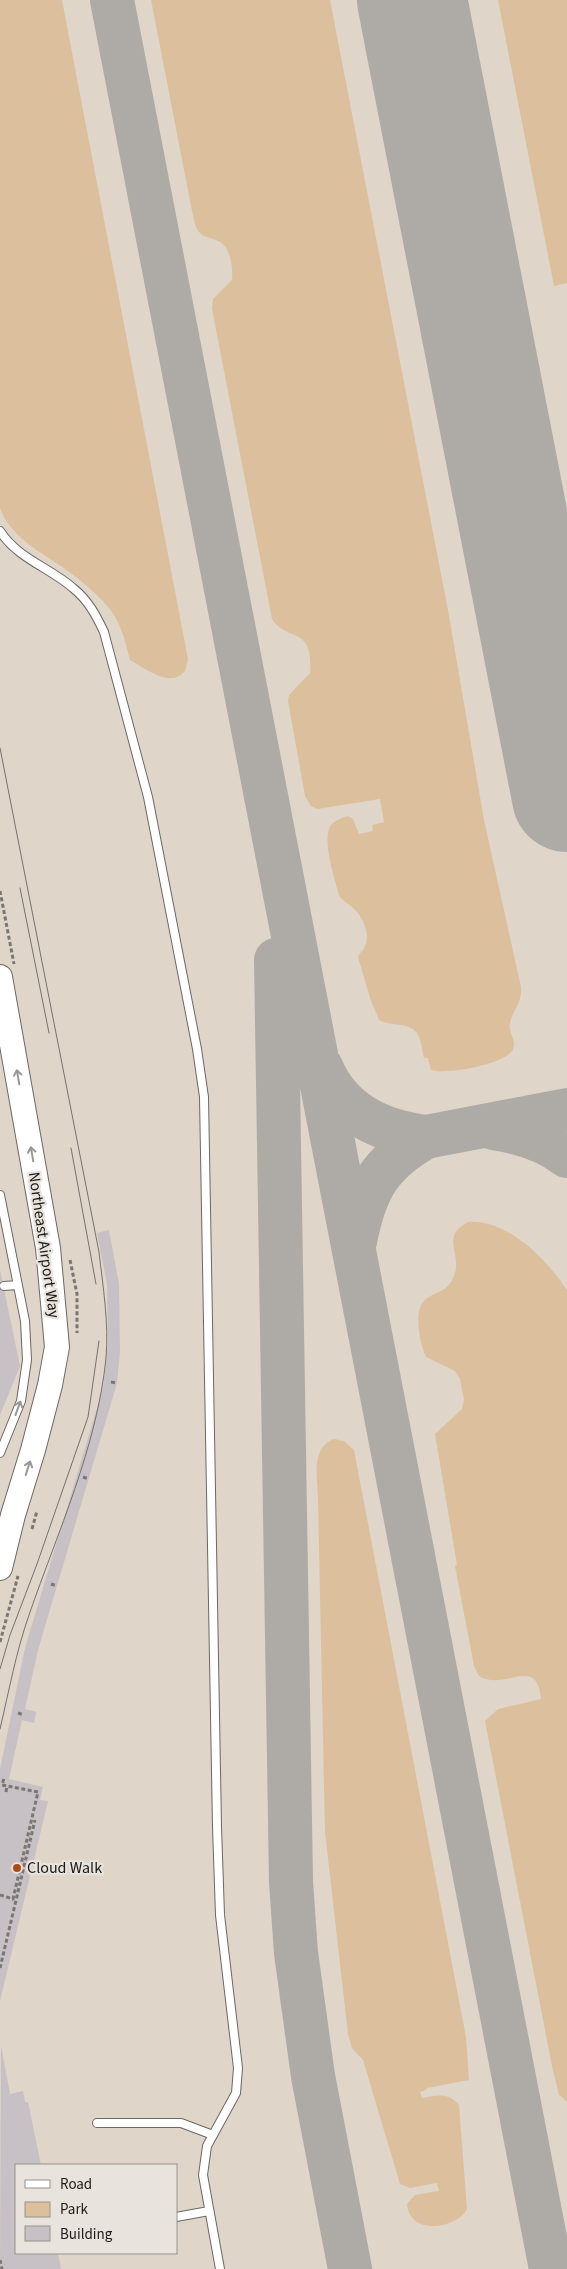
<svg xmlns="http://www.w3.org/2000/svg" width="567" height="2269" viewBox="0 0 567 2269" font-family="'Source Sans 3',sans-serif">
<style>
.built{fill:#dfd5c9;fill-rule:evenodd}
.green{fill:#dcc09d}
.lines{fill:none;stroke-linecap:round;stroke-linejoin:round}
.taxiway{stroke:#aeaaa6;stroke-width:44}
.runway{stroke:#aeaaa6;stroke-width:110}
.building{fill:#c7c0c4}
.service-casing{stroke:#6c6863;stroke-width:10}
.primary-casing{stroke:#6c6863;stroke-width:26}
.path{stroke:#7a7773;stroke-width:3;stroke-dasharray:4 2.5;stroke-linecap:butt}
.service{stroke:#fff;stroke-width:8}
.primary{stroke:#fff;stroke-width:24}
.tram{stroke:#75726e;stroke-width:1}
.oneway{stroke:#999897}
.poi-dot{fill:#af4b18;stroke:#e8e3dd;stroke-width:2}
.labels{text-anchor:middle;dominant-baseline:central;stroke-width:4.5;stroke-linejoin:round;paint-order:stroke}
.street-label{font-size:16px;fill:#1c1a18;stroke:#e8e3dd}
.poi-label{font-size:16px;fill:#1c1a18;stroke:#e8e3dd;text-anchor:start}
</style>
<rect width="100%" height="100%" fill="#e8e3dd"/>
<path class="built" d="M0 0H567V2269H0ZM16 2165H176V2253H16Z"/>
<path class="green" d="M0 0H62L188 659 185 671C170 689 145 668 130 660 125 641 121 622 108 607 96 593 81 580 65 569 41 552 11 538 0 508Z
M151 0H330L448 610 484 820 521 987C522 1005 513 1008 510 1023 508 1032 517 1040 513 1049 508 1064 446 1075 431 1070L428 1058H424C422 1051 422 1042 418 1035 411 1021 392 1027 379 1020L371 1001 358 957C359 954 361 952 363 950 372 938 364 918 354 909 349 903 344 903 339 895 335 880 321 838 331 825 335 820 342 818 348 816L353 819 359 834 373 831 372 825 384 822 380 799 317 809 311 806 305 796 288 701 289 695 310 673C314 624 287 643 272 619L212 309 213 299 232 280C233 267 231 247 218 241 213 238 205 238 200 233 195 229 194 218 192 211Z
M498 0H567V283L554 286Z
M468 1222C508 1219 546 1259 567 1290V2102L559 2095 552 2066 485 1721 498 1709 541 1699C537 1654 505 1692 479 1676L474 1666 455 1566 457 1565 435 1434 462 1409 464 1400 460 1379 455 1371 426 1357C420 1344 412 1309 426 1299 438 1290 447 1293 454 1276 463 1253 439 1238 468 1222Z
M334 1439 344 1441 354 1450 466 2037 469 2080 427 2088 426 2090 420 2092 422 2098C437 2095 448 2092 459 2105L467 2209C459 2227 410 2238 407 2204L415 2195 439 2191 437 2183 410 2188 400 2184 363 2060 352 2048 348 2034 325 1832 318 1500C318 1479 310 1448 334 1439Z"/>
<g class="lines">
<path class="taxiway" d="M112 0 551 2269
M276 960 291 1882 296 1953 313 2076 350 2269
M321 1067C340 1113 380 1131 426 1137
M493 1128C520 1132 545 1139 567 1156
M355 1241C365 1190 379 1163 426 1137L567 1110"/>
<path class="runway" d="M412 0 567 797"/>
</g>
<path class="building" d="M109 1230 119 1284 120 1351 117 1383 38 1650 25 1709 36 1712 34 1723 22 1720 9 1779 43 1787 40 1800 48 1801 0 2001V1769L25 1648 103 1388 108 1345 107 1284 97 1233Z
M0 1270 20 1366 0 1415Z
M1 2046 10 2094 23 2091 25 2102H28L41 2165H16V2253H58L61 2269H0Z"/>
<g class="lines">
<defs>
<path id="service" d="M0 531C18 559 49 567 73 588 88 600 96 615 104 632L148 797 197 1049 204 1097 217 1827 220 1915 238 2068 236 2093 207 2146 203 2175 220 2269
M0 1195 25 1321 27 1360 21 1401 0 1453
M4 1286 17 1285
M97 2123H181L213 2135
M176 2217 209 2211"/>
<path id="primary" d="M0 977 48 1248 57 1347 50 1385 33 1450 13 1515 0 1568"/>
</defs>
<use href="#service" class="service-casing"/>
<use href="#primary" class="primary-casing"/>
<path class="path" d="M0 891 14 964
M70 1260 77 1294V1333
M111 1382 117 1383
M83 1477 89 1479
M32 1529 37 1511
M51 1584 57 1586
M0 1642 18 1576
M18 1713 24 1715
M6 1792 7 1786
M0 1895 13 1899 38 1792 2 1785 4 1778
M0 1968 35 1820
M0 2260 2 2269"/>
<use href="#service" class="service"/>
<use href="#primary" class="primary"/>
<path class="tram" d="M0 748 99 1252C103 1287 109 1323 106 1358 97 1447 58 1531 29 1615 16 1652 9 1691 0 1729
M20 888 49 1033
M71 1148 96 1284
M0 1669 10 1635 37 1564 88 1417 99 1341"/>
</g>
<defs><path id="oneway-shaft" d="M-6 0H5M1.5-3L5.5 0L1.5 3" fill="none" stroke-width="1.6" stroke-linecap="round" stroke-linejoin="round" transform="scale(1.25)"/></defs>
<g class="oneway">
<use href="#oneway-shaft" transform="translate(18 1077) rotate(-100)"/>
<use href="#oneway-shaft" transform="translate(32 1154) rotate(-100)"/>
<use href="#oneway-shaft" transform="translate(18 1408) rotate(-70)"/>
<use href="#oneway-shaft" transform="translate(28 1468) rotate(-72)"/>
</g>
<circle class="poi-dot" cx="17" cy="1868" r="5"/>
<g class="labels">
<g class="street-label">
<text transform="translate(44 1245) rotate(82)">Northeast Airport Way</text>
</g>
<g class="poi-label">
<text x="27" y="1868">Cloud Walk</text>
</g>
</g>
<rect x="15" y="2164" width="162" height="90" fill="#e8e3dd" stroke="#96938e"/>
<rect x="25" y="2180" width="25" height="8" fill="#ffffff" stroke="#96938e"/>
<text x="60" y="2189" font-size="15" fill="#1c1a18">Road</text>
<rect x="25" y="2202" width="25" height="15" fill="#dcc09d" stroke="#96938e"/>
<text x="60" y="2214" font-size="15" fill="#1c1a18">Park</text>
<rect x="25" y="2226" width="25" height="15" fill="#c7c0c4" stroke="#96938e"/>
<text x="60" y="2239" font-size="15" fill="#1c1a18">Building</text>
</svg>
